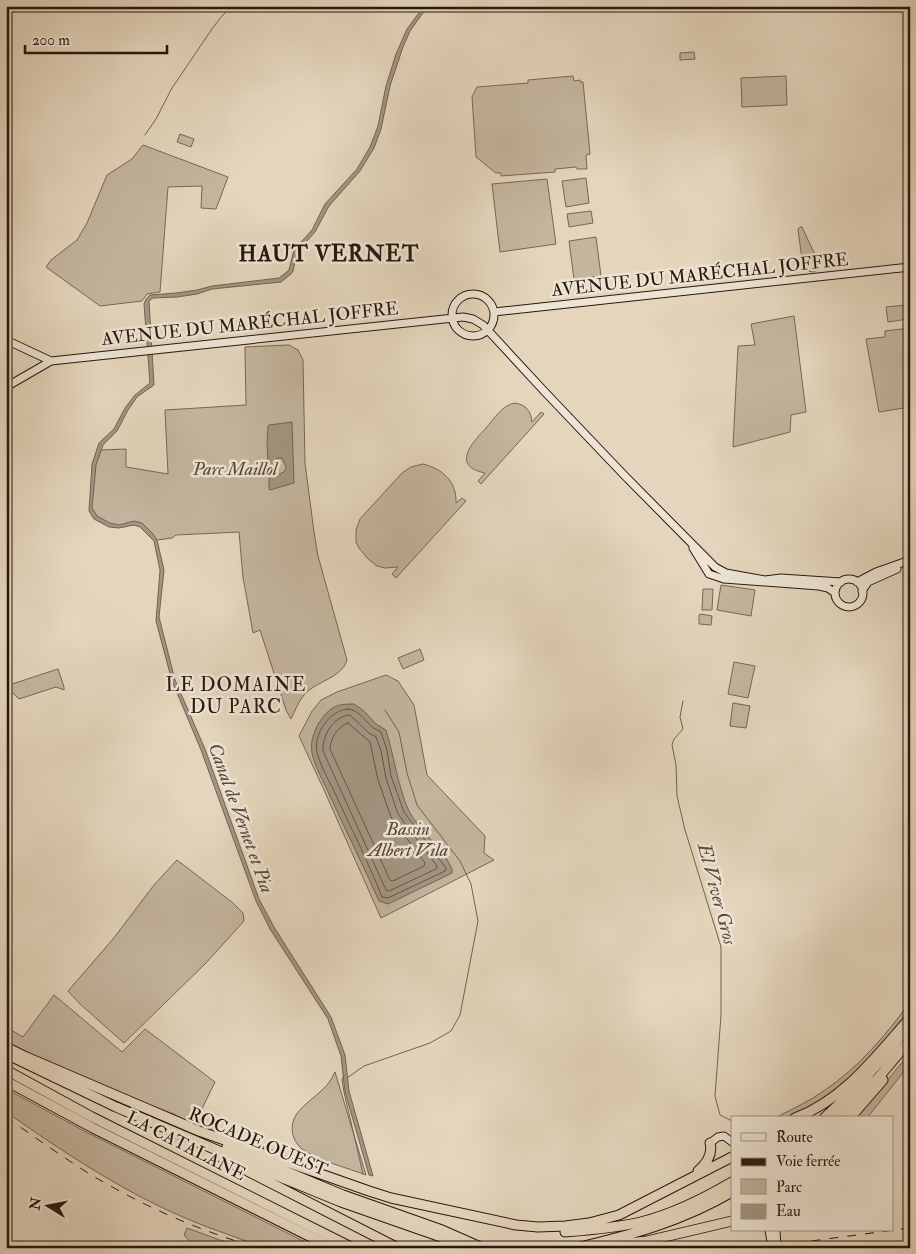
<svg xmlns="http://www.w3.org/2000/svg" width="916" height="1254" viewBox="0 0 916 1254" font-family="'IM FELL Double Pica',serif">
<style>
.green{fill:#c4b59e;stroke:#766656}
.water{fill:#a49481;stroke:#726253;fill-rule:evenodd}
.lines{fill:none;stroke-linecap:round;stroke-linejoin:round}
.shore{stroke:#665648;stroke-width:1}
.stream{stroke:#726253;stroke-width:1}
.secondary-casing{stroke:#27170e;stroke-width:9}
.highway-casing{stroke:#27170e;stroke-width:11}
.secondary{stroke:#ede4d3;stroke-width:7}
.highway{stroke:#e4d5bc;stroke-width:9}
.rail{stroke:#27170e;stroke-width:1;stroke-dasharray:9 9;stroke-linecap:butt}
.labels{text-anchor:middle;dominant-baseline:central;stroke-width:5;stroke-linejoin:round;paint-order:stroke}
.street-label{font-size:18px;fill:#27170e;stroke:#ede4d3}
.park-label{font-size:18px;font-style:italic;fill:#564639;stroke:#ede4d3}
.neighbourhood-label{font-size:19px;letter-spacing:1px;fill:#27170e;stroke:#ede4d3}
.water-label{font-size:19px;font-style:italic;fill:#59493c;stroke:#ede4d3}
.district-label{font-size:22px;font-weight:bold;letter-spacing:1px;fill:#27170e;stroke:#ede4d3}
</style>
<rect width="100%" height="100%" fill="#e4d5bc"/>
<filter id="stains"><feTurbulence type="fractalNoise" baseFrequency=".004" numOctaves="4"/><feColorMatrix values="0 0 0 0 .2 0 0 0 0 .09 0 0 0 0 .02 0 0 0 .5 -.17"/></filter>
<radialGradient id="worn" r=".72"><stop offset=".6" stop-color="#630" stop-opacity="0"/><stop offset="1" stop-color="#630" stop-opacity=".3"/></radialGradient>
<path class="green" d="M694 52 695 59 680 60V53Z
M573 76 574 81 580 80V82H583L590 154 586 155 587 169H577L576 167 555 169V172L501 176V173H496L476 157 472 97 477 87 528 83V80Z
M786 76 787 105 742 107 741 78Z
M180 134 194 139 191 147 177 142Z
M143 145 228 177 216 209 201 208 202 186 168 187 160 292 147 294 142 301 100 306 46 267 51 260 77 240 87 223 107 175 132 159Z
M586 178 589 203 566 207 562 181Z
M547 179 556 244 500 252 492 184Z
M591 211 593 223 569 227 567 214Z
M800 227H802L817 259V270L814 272 807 271 802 260 798 229Z
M596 237 601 276 574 279 569 241Z
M906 305 908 319 888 322 886 307Z
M794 316 806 412 791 415 790 432 733 447 738 346 755 345 751 324Z
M910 328V407L879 412 866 339 885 337V331Z
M289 345 298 350 303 360 305 463 314 532 318 556 347 660C342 678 316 681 304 695 298 702 295 711 291 719L286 710 260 630 253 633 243 577 239 532 176 535 172 538 157 540 142 524C115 527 110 530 90 509L93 473 100 450 126 449V467L168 474 165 410 246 405 245 347Z
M515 403C526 405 531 411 532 422L541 412 544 414 481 484 478 481 485 473C450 466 473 442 486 428 494 419 502 405 515 403Z
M423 464C443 469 457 482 456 503L462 498 466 501 396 578 392 574 398 567 385 568 377 566 368 559 359 548 356 542V530L360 519 402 473 411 467Z
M721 585 755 590 751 616 717 610Z
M703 589H713L712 610H702Z
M701 614 712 616 711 625 699 624V615Z
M420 649 424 660 403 669 398 658Z
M734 662 755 666 748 698 728 694Z
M58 669 64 687V690L56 687 19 699 13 693 6 692V686Z
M386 675 398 681 414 705 427 775 485 836 484 853 494 860 381 918 324 790 299 736 312 711 321 700 337 692Z
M733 703 750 706 746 728 730 726Z
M177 860 233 903 243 913 244 921 206 963 124 1043 80 1004 68 991 113 939 154 885Z
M54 995 122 1052 145 1029 215 1082 196 1121 275 1151 274 1154 194 1125 174 1114 135 1100 26 1052 6 1042V1027L23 1037Z
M910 1002C910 1005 910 1010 909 1013 904 1023 893 1032 886 1040 860 1069 817 1118 775 1118 792 1109 810 1101 825 1090 859 1067 886 1035 910 1002Z
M910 1053V1064L867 1118H856Z
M335 1072 366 1175C348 1168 316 1160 302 1149 290 1139 289 1122 299 1111 312 1096 327 1091 335 1072Z
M6 1089 90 1134 317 1248C304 1248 289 1249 275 1248 257 1246 238 1238 221 1232 141 1204 75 1160 6 1112Z
M187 1228 242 1248H191L192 1244 184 1235Z"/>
<path class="water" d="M424 6H428L410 31 403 47 390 86 381 129 374 148 360 171 329 206 315 232 297 252 293 271 291 274 281 282 212 289 197 294 177 297 153 298 149 301 154 385 137 397 128 410 117 431 103 445 96 465 92 508 97 516 110 523 119 525 134 521 142 523 153 534 157 540 164 570 159 617 175 680 205 749 259 899 274 927 331 1017 345 1055 349 1091 373 1176 369 1175 345 1092 341 1056 328 1019 270 929 256 901 201 750 172 681 156 621 160 570 154 541 140 527 134 525 119 528 109 527 94 519 89 511 92 464 99 443 114 429 125 408 135 395 150 383 144 304 146 299 150 295 176 293 197 290 212 286 279 278 289 270 294 250 312 230 325 204 357 169 370 147 378 126 386 86 396 54 407 29Z
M292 422 294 483 270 490 269 489V479L267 443 268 426 269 425ZM279 458H282L286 467 285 471 280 474C275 470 275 465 276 459Z
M354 704 364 711 376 724 386 730C394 756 397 783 408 809 417 829 443 848 452 869V873L448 875 388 904 379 901C363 865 346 831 330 796 324 782 315 768 312 753 309 738 319 718 331 709 338 704 346 704 354 704Z"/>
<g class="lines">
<path class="shore" d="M348 709C358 710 364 719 371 726 374 729 378 730 381 732L387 750 391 776 404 812 446 868 445 871 388 898 382 897C368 861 350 826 334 791 328 779 320 765 317 752 313 734 330 710 348 709Z
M350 715 369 733 376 737 381 751 386 778 398 814 437 866 436 869 389 891 386 890 323 751C322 736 333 716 350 715Z
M348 723 370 742 378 780 391 817 425 863 424 866 393 881 390 880 330 749C330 739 338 726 348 723Z"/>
<path class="stream" d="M145 135 156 119 172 88 212 29 221 17 232 6
M683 701 680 717 683 729 674 739 672 745 676 765 677 796 685 830 721 947V1015L715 1096 720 1115 732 1121
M344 1076 342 1079 344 1092 363 1174
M347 1078 364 1066 430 1043 451 1031 460 1015 478 921 471 884 460 861 417 805 407 773 399 732 385 710"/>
<defs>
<path id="secondary" d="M452 315a21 21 0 1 1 42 0a21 21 0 1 1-42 0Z
M494 312 910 267
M6 340 51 361
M6 387 51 361 463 317 473 319 483 325 544 391 624 475 715 567 726 573 765 580 781 578 841 582
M693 548 709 574 724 579 819 586 828 588 835 593
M835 593a14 14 0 1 1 28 0a14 14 0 1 1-28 0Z
M857 582 876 572 910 560
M862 591 868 582 897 569
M710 1143 718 1137 724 1136 732 1142
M769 1230 772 1248
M776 1230 777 1248"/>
<path id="highway" d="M6 1047 28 1058
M6 1054 116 1107 280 1177 341 1202 444 1238 466 1248
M24 1056 199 1131 369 1191 391 1198 516 1225 538 1227 565 1226 589 1223 619 1215 732 1157
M6 1070 92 1117 353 1248
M6 1081 93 1128 333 1248
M795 1118C844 1100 877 1055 910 1018
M824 1118C853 1092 879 1065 902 1035
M837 1118 879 1077 910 1040
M850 1118 883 1080
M227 1147 343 1195 442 1230 483 1248
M222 1158 398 1248
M698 1171C706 1164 713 1154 710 1143
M565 1232C590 1230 616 1228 641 1222 673 1214 703 1199 732 1182
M608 1245 647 1241 732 1221
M576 1248C631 1235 683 1221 732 1192"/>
</defs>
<use href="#secondary" class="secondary-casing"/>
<use href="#highway" class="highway-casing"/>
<use href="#secondary" class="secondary"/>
<use href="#highway" class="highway"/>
<path class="rail" d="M6 1117C33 1136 60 1155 88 1173 141 1205 199 1231 259 1248
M737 1248 764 1244
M758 1248 910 1228"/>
</g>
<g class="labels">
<g class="street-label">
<text transform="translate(700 275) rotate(-6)">AVENUE DU MARÉCHAL JOFFRE</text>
<text transform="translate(250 324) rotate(-6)">AVENUE DU MARÉCHAL JOFFRE</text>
<text transform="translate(258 1142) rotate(23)">ROCADE OUEST</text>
<text transform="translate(186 1146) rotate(27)">LA CATALANE</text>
</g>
<g class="park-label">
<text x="235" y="469">Parc Maillol</text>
<text x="408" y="829">Bassin<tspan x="408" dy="21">Albert Vila</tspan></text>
</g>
<g class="neighbourhood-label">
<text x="236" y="685">LE DOMAINE<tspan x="236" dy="22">DU PARC</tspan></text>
</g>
<g class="water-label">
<text transform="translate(241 818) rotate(70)">Canal de Vernet et Pia</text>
<text transform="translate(717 894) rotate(75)">El Viver Gros</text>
</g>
<g class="district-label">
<text x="329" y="254">HAUT VERNET</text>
</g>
</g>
<rect width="916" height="1254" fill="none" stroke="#e4d5bc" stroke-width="25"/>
<rect x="8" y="8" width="901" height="1239" fill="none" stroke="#27170e" stroke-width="2.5"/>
<rect x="12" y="12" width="891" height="1229" fill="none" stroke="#27170e"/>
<rect x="731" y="1116" width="162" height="115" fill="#ede4d3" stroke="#9e9284"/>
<rect x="741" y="1133" width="25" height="8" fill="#ede4d3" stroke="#9e9284"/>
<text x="776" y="1142" font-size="15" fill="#27170e">Route</text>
<rect x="741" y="1158" width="25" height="8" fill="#27170e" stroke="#9e9284"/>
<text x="776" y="1166" font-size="15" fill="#27170e">Voie ferrée</text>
<rect x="741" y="1179" width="25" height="15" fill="#c4b59e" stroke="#9e9284"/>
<text x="776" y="1192" font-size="15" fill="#27170e">Parc</text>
<rect x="741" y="1204" width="25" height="15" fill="#a49481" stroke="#9e9284"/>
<text x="776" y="1216" font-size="15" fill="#27170e">Eau</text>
<g transform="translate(48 1206) rotate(280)" stroke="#ede4d3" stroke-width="4" paint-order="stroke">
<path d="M0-4L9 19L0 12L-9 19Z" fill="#27170e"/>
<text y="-8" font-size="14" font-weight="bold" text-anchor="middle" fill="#27170e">N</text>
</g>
<path d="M25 45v8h142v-8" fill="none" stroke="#27170e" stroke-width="2.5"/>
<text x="32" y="45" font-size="15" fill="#27170e" stroke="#ede4d3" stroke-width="4" paint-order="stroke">200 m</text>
<rect width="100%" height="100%" filter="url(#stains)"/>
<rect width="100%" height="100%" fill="url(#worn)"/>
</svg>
